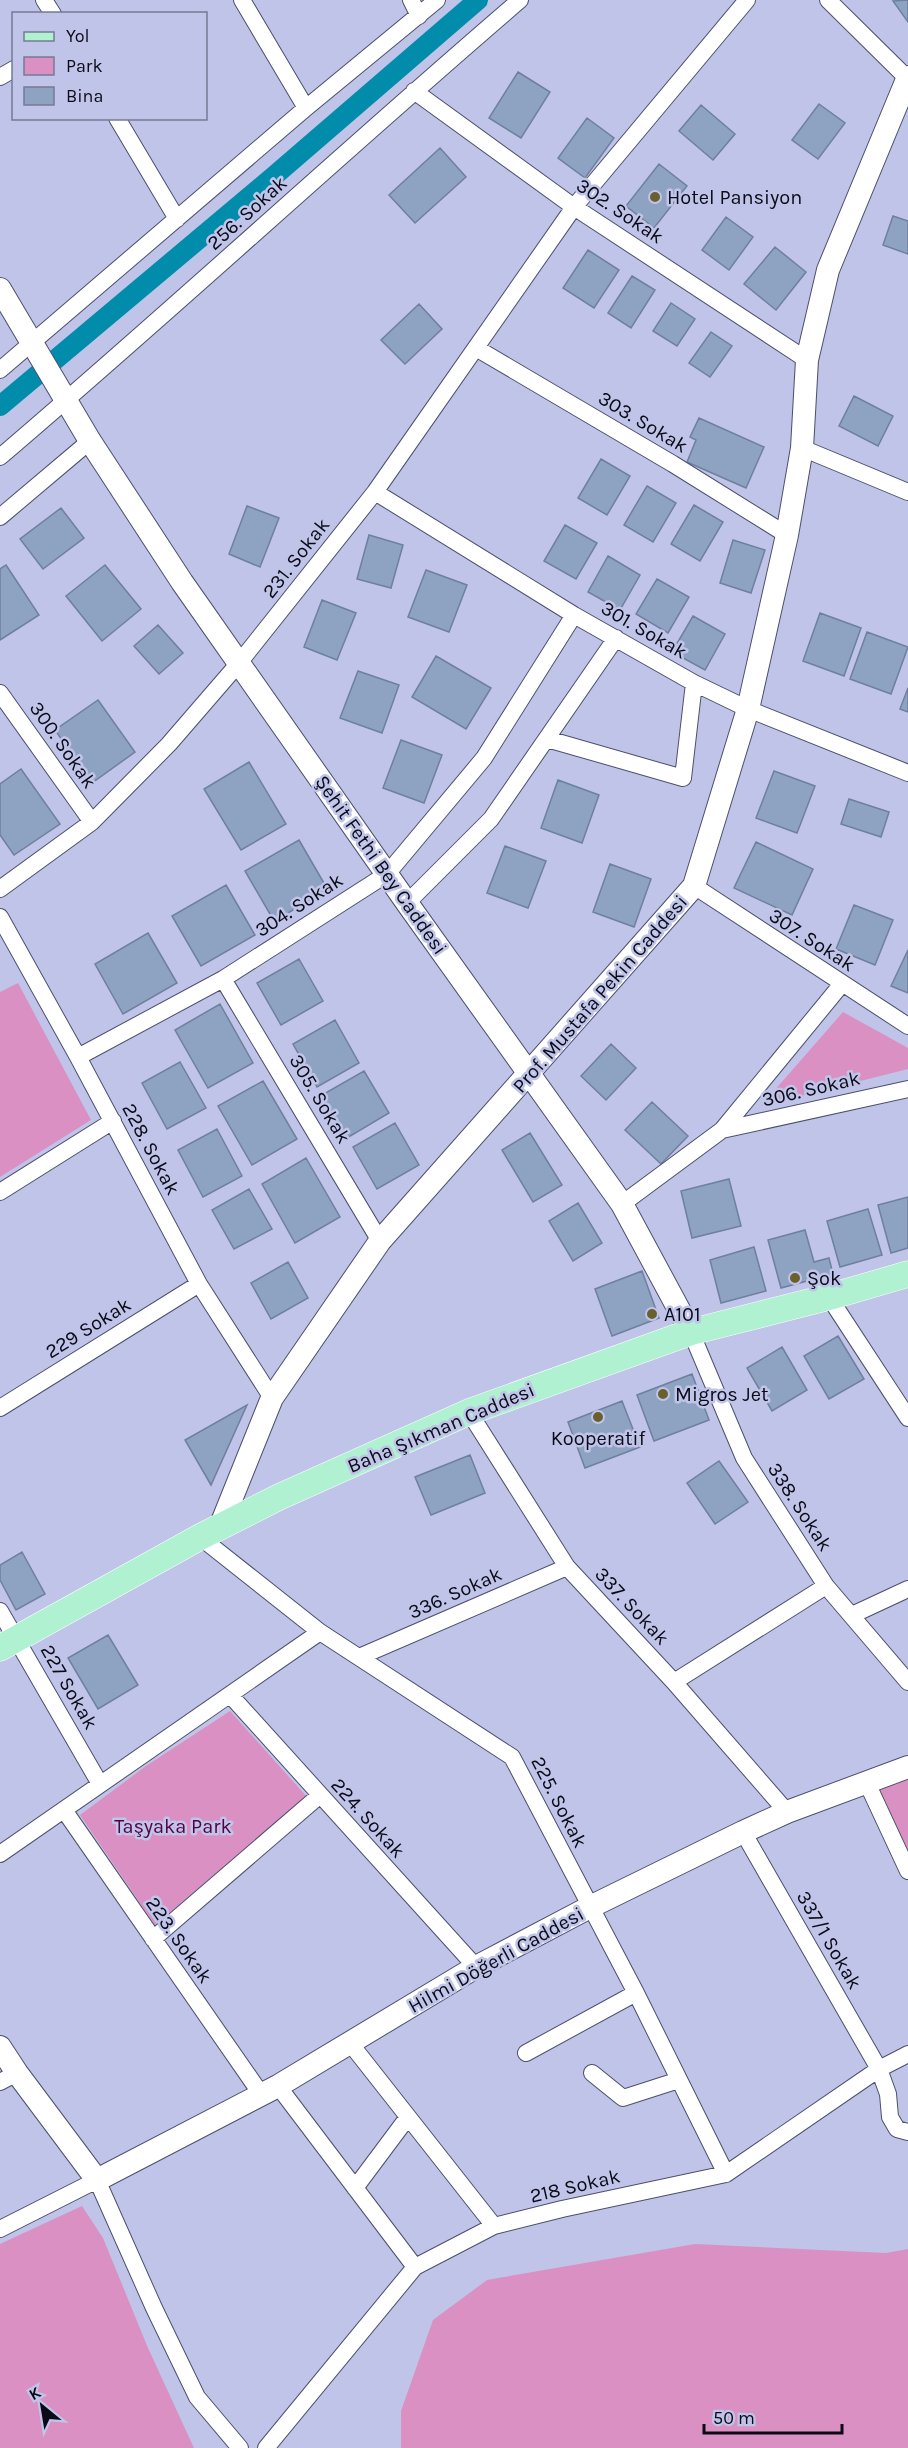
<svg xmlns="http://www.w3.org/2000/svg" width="908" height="2448" viewBox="0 0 908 2448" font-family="Karla,sans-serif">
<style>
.green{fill:#da90c2}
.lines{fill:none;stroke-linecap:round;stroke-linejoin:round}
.canal{stroke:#008caa;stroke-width:20}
.building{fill:#8ea2c1;stroke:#6d809e;stroke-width:1.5}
.street-casing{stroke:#4c4f6e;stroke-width:18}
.secondary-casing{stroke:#4c4f6e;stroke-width:24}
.primary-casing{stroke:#fff;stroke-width:27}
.street{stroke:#fff;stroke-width:16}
.secondary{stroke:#fff;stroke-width:22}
.primary{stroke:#aff1d0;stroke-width:26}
.poi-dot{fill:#69602d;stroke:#c0c4e8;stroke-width:2}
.labels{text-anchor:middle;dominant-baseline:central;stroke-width:5;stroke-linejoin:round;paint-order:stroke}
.poi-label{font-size:20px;fill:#0a0b17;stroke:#c0c4e8;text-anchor:start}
.street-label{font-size:20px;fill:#0a0b17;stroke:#c0c4e8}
.park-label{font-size:20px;fill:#550043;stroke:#c0c4e8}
</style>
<rect width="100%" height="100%" fill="#c0c4e8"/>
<path class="green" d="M18 983 91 1120 0 1177V992Z
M843 1012 908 1048V1069L761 1106Z
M230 1711 307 1797 155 1925 80 1815 146 1766Z
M908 1767V1871L867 1783Z
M82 2206 103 2238 148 2348 194 2448H0V2244Z
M695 2244 886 2253 908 2249V2448H401V2411L433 2320 487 2280Z"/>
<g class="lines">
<path class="canal" d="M0 406 274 176 478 0"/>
</g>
<path class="building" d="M908 0V22L893 1Z
M518 72 550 92 521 138 489 118Z
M819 104 845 123 818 159 792 140Z
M701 105 735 134 713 160 679 131Z
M587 118 614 138 585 178 558 158Z
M440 148 466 177 415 223 389 195Z
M659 164 687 186 654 228 626 206Z
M893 216 908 221V254L883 245Z
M726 217 753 237 729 270 702 250Z
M775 247 806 272 776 310 744 284Z
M588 250 619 270 594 308 563 288Z
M632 276 655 290 631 328 608 313Z
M671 303 695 319 677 346 653 331Z
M419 304 442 329 405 364 381 340Z
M711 332 732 346 710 377 689 363Z
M854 396 893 416 878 446 839 426Z
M699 418 764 447 746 488 687 462 696 440 690 437Z
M601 459 630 476 607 515 578 498Z
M647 486 676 503 653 542 624 525Z
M694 505 723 522 700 561 671 544Z
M247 506 279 518 260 567 229 554Z
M61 508 84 538 43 569 20 539Z
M565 525 597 543 576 579 544 561Z
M369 535 403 545 391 588 357 579Z
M733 540 765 550 751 593 720 583Z
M608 556 640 575 620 610 588 592Z
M6 565 39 615 0 640V569Z
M105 565 141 609 102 641 66 596Z
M426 570 467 585 449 632 408 617Z
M657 579 689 597 668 633 636 614Z
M322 600 356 613 337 660 304 647Z
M820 613 861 628 844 676 803 661Z
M693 616 725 634 705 670 672 652Z
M158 625 183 653 159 674 134 646Z
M867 632 908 647 891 694 850 679Z
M436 656 491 688 466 729 412 697Z
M358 671 399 685 382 733 340 718Z
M908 688V712L900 709Z
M98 700 135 752 92 783 55 730Z
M401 740 442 755 424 803 383 788Z
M249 762 286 824 241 850 204 789Z
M21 769 60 824 14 855 0 835V784Z
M774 771 815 786 797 833 756 818Z
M558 780 599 795 582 843 541 828Z
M849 799 889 812 881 837 841 824Z
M299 840 328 890 274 921 245 871Z
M756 842 813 869 792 915 734 888Z
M505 846 546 861 528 908 487 893Z
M610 864 651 879 634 927 593 912Z
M226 885 255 935 201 966 172 916Z
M854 905 893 920 875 965 836 949Z
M148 933 177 983 123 1014 95 964Z
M908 950V993L891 986Z
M299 959 323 1001 281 1025 257 983Z
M220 1004 253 1063 208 1088 175 1030Z
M335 1020 359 1063 317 1087 293 1044Z
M611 1044 636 1068 606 1100 581 1076Z
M180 1062 206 1108 167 1129 142 1083Z
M364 1071 389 1113 347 1138 322 1095Z
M263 1081 297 1139 252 1165 218 1106Z
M652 1102 688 1136 661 1164 625 1130Z
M395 1123 419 1165 377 1189 353 1147Z
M217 1129 242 1176 203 1197 178 1150Z
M530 1133 562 1185 533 1202 502 1150Z
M306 1158 340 1217 295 1243 262 1184Z
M729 1179 741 1226 692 1238 681 1191Z
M249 1189 272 1229 234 1249 212 1210Z
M908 1197V1248L891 1253 878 1205Z
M578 1203 602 1243 573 1261 549 1221Z
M868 1209 882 1255 840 1267 827 1221Z
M805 1230 814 1262 829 1258 833 1274 781 1288 768 1240Z
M754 1247 766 1291 721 1303 710 1260Z
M288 1262 308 1298 271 1319 251 1283Z
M642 1271 659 1318 612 1336 595 1289Z
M838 1336 864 1379 829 1399 804 1356Z
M782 1347 807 1390 772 1411 747 1368Z
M692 1374 709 1420 654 1441 637 1395Z
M622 1401 640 1447 585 1468 568 1422Z
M247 1405 211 1485 185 1440Z
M470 1455 485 1493 431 1515 415 1477Z
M719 1461 748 1502 715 1524 687 1483Z
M22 1552 45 1594 16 1610 0 1580V1565Z
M108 1635 138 1685 98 1709 68 1658Z"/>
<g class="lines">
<defs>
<path id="street" d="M44 0 53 14
M242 0 306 108
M411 0 419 16
M828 0 907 78
M0 77 14 69
M414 91 574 207 807 360
M117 118 177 219
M476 348 673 464 787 535
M0 370 306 108 437 0
M802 448 908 492
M0 457C176 307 345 150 520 0
M375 492 574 615 694 683 748 709 908 773
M0 517 90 441
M0 693 92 822
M547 739 683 778 694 683
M694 886 908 1026
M0 889 92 822 169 744 239 663 375 492 574 207 747 0
M407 903 491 819 616 638
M0 917 78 1057 199 1284 272 1398
M223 979 380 1241
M78 1057 223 979 387 874 484 758 574 615
M722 1130 908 1089
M0 1192 113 1121
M622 1204 722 1130 841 985
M829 1297 908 1418
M691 1332 744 1458 826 1586 908 1682
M0 1408 199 1284
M469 1412 567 1567 674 1682 787 1812
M200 1537 320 1632 512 1757 636 1993 726 2174
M0 1611 100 1784
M852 1615 908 1589
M359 1657 567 1567
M674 1682 826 1586
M231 1696 476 1967
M867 1783 908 1871
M64 1810 261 2094
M743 1832 879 2069 908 2054
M0 1854 320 1632
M153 1939 319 1796
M350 2043 494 2226
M526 2053 636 1993
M592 2073 623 2098 679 2080
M0 2082 17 2073
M278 2086 415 2267
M355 2188 408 2117
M0 2229 97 2180 154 2308 197 2397 240 2448
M266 2448 415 2267 494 2226 562 2209 726 2174 879 2069 888 2094 890 2117 897 2129 908 2132"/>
<path id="secondary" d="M0 289 90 441 182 582 407 903 622 1204 691 1332
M220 1527 272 1398 380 1241 694 886 748 709 787 535 802 448 807 360 828 270 908 77
M0 2047 17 2073 97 2180 278 2086 476 1967 590 1907 743 1832 787 1812 908 1767"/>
<path id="primary" d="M0 1648 200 1537 279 1497 469 1412 691 1332 829 1297 908 1274"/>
</defs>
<use href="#street" class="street-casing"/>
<use href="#secondary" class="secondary-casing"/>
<use href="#primary" class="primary-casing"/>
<use href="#street" class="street"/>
<use href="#secondary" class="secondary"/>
<use href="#primary" class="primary"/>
</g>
<g class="poi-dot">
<circle cx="655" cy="197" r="6"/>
<circle cx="795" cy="1278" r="6"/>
<circle cx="652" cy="1314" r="6"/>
<circle cx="663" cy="1394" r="6"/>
<circle cx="598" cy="1417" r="6"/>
</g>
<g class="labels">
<g class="poi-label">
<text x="667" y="197">Hotel Pansiyon</text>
<text x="807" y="1278">Şok</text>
<text x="664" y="1314">A101</text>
<text x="675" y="1394">Migros Jet</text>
<text x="598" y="1438" text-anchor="middle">Kooperatif</text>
</g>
<g class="street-label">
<text transform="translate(620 211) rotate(34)">302. Sokak</text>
<text transform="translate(247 213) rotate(-42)">256. Sokak</text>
<text transform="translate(643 422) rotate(31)">303. Sokak</text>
<text transform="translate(296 558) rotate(-52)">231. Sokak</text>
<text transform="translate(644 630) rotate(30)">301. Sokak</text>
<text transform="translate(63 745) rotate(55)">300. Sokak</text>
<text transform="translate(381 865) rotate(55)">Şehit Fethi Bey Caddesi</text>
<text transform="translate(299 905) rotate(-33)">304. Sokak</text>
<text transform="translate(812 940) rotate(33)">307. Sokak</text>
<text transform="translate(600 994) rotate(-49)">Prof. Mustafa Pekin Caddesi</text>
<text transform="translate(811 1089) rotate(-13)">306. Sokak</text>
<text transform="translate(320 1099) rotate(59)">305. Sokak</text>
<text transform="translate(151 1149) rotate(62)">228. Sokak</text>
<text transform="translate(88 1328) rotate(-32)">229 Sokak</text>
<text transform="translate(441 1428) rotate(-23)">Baha Şıkman Caddesi</text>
<text transform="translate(800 1507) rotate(57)">338. Sokak</text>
<text transform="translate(455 1593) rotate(-24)">336. Sokak</text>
<text transform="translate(632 1606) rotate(47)">337. Sokak</text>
<text transform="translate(69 1687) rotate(60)">227 Sokak</text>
<text transform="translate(559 1802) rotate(63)">225. Sokak</text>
<text transform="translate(368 1818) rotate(48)">224. Sokak</text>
<text transform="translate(179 1940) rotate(55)">223. Sokak</text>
<text transform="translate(829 1940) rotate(60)">337/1 Sokak</text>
<text transform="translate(496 1960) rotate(-29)">Hilmi Döğerli Caddesi</text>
<text transform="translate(575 2186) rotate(-13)">218 Sokak</text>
</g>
<g class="park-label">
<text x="173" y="1826">Taşyaka Park</text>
</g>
</g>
<rect x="12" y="12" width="195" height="108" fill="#c0c4e8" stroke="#777a94" stroke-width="1.5"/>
<rect x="24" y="32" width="30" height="9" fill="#aff1d0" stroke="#777a94" stroke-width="1.5"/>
<text x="66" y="42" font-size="18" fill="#0a0b17">Yol</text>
<rect x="24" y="57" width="30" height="18" fill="#da90c2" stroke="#777a94" stroke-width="1.5"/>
<text x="66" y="72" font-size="18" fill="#0a0b17">Park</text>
<rect x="24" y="87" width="30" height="18" fill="#8ea2c1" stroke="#777a94" stroke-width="1.5"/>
<text x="66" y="102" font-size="18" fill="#0a0b17">Bina</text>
<g transform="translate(42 2406) rotate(330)" stroke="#c0c4e8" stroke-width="4.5" paint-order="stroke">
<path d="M0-4.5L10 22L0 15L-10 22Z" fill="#0a0b17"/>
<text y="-9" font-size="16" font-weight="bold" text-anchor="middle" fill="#0a0b17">K</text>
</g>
<path d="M704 2424v9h138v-9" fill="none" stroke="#0a0b17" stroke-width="3"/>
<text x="713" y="2424" font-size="18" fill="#0a0b17" stroke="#c0c4e8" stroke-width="4.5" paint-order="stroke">50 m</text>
</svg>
